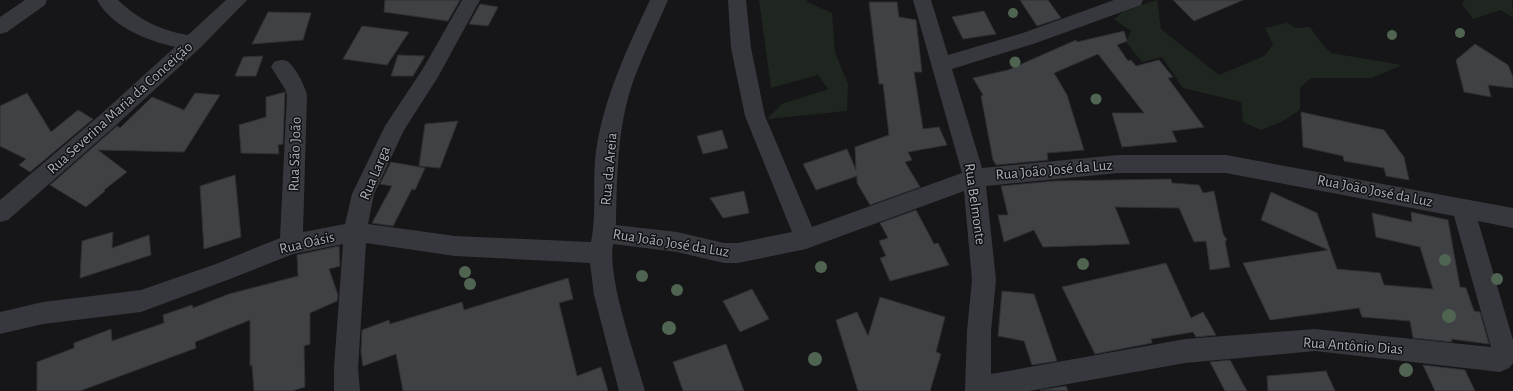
<svg xmlns="http://www.w3.org/2000/svg" width="1513" height="391" viewBox="0 0 1513 391" font-family="'Alegreya Sans',sans-serif">
<style>
.green{fill:#1e261f}
.building{fill:#404145;stroke:#303034}
.lines{fill:none;stroke-linecap:round;stroke-linejoin:round}
.minor{fill:#37383d;fill-rule:evenodd}
.tree{fill:#506452}
.labels{text-anchor:middle;dominant-baseline:central;stroke-width:3;stroke-linejoin:round;paint-order:stroke}
.street-label{font-size:15px;fill:#a8adb8;stroke:#111113}
</style>
<rect width="100%" height="100%" fill="#161618"/>
<path class="green" d="M759 0H807V2L832 13 835 52 848 84 847 111 767 119 782 104 828 89 818 75 771 88Z
M1157 0 1161 29 1219 75 1264 56 1273 45 1265 28 1287 23 1296 28 1310 27 1322 44 1331 53 1402 65 1372 78H1311L1300 88V110L1281 122 1261 130 1243 122 1241 102 1183 88 1162 57 1142 62 1126 42 1131 31 1114 19 1124 11Z
M1464 0H1512L1513 18 1501 10 1473 19 1462 4Z"/>
<path class="building" d="M385 0H460L448 21 384 12Z
M1020 0H1048L1061 18 1037 26Z
M1173 0H1243L1194 21Z
M869 2H897L899 17 916 20 922 72H914L923 129 939 127 947 145 908 152 912 160 905 162 920 187 870 205 857 183V176L816 190 803 164 847 149 856 170 855 147 889 135 883 84H879Z
M480 4 498 7 488 26 469 24Z
M984 11 996 34 963 39 952 17Z
M268 12 311 13 303 40 252 44Z
M362 26 409 32 387 65 343 59Z
M1124 31 1127 41 1117 45 1128 61 1131 60 1136 66 1159 60 1173 77 1168 78 1204 127 1172 131 1177 142 1122 147 1112 113H1144L1098 54 1054 73 1067 95 1084 150 1047 153 1048 160 996 165 993 160 981 96 983 95 973 78 1008 70 1076 40 1077 42Z
M1475 44 1508 65 1513 77V88L1488 85 1491 97 1464 92 1456 60Z
M398 55 425 56 413 76H391Z
M263 56 256 76H235L243 57Z
M285 92 283 144 278 145 279 154 241 153 239 125 266 117V97Z
M27 93 51 132 78 110 93 119 30 172 19 165 26 159 0 146V106Z
M195 93 220 95 184 152 98 150 127 172 104 190 105 191 86 207 50 185 117 126 120 128 152 97 184 110Z
M1301 112 1384 130 1404 157 1409 180 1386 176 1384 168 1344 161 1343 156 1303 147Z
M458 121 440 168 419 166 425 124Z
M722 130 728 148 703 154 697 136Z
M391 162 425 168 415 190 412 189 393 226 372 223 392 186 380 184Z
M235 175 241 237 204 249 200 186Z
M1171 179 1172 183 1199 185 1203 193 1214 191 1223 234 1227 240 1225 241 1230 267 1210 270 1206 241 1194 242 1179 208 1115 207 1130 244 1043 247 1034 230 1004 242 998 215H1008L1001 186 1054 181Z
M744 191 749 213 723 218 710 198Z
M1271 192 1317 213 1337 269 1380 273 1384 285 1433 289 1420 247 1376 237 1372 213 1412 222 1411 212 1448 220 1460 287 1466 288 1474 311 1480 312 1489 344 1451 339 1452 342 1413 338 1410 321 1362 317 1359 308 1270 320 1243 263 1328 250 1261 220Z
M916 210 934 244 938 243 949 265 890 281 880 258 886 256 879 241 888 238 880 223Z
M113 232 112 248 149 235 151 255 80 278 82 241Z
M339 246 340 266 329 269 338 295 337 301 310 313V344L304 346 305 387 292 391H254L252 365 250 366V320L195 342 196 348 80 391H37V362L74 348V343L111 329 112 341 164 323 163 315 192 305 193 308 229 294 298 276 297 255Z
M1166 263 1191 318 1203 312 1216 335 1196 337 1193 332 1151 339 1152 343 1095 354 1062 287Z
M568 278 573 299 559 303 577 376 601 367 608 391H403L396 354 363 366 361 352 362 330 389 320 390 324 462 302 464 310Z
M752 289 769 319 740 332 723 301Z
M1002 291 1034 294 1057 361 1032 365 1024 341 998 336Z
M880 297 945 317 936 352 941 354 930 391H858L836 320 857 312 868 336Z
M726 344 744 391H683L673 362Z
M1230 360 1247 391H1225L1210 362Z
M1423 365 1465 370 1475 391H1435Z
M1326 371 1335 391H1268L1267 376Z
M1066 386 1068 391 1040 390Z"/>
<g class="lines">
<path class="minor" d="M25 0H47L45 5 7 32 0 34V17Z
M97 0H118C139 20 160 30 188 35L226 0H247L200 48 114 127 8 220 0 222V200L100 115 175 47C146 40 112 27 97 0Z
M462 0H480L438 77 404 130 374 194 368 224 455 236 591 242C597 213 592 181 596 151 604 97 627 49 650 0H668C657 26 644 52 634 79 617 126 617 175 616 225L677 232 724 243H738L792 232 745 116 731 48 728 0H746L751 48 765 116 812 227 962 173 913 0H931L948 55 1023 33 1114 0H1143L1141 5 1036 43 952 69 982 168 1118 155H1226L1513 208V228L1478 221 1513 340V363L1509 368 1500 372 1315 351 1185 363 1029 391H965L967 331 972 280 964 191 806 249 738 263H724L677 252 613 244C607 278 635 355 645 391H619L594 295 590 263 455 256 366 243 358 368 360 391H334V368L343 244 293 254 230 279 141 312 43 324 0 334V312L43 302 141 290 216 264 280 238 287 95 285 89 271 67 274 62C279 60 282 59 287 61 295 66 305 86 307 95L303 232 345 224 352 194 385 126 424 67ZM1118 173H1226L1454 216 1491 347 1315 329 1185 339 991 374V331L996 280 986 186Z"/>
</g>
<g class="tree">
<circle cx="1013" cy="13" r="5"/>
<circle cx="1460" cy="33" r="5"/>
<circle cx="1392" cy="35" r="5"/>
<circle cx="1015" cy="62" r="5.5"/>
<circle cx="1096" cy="99" r="5.5"/>
<circle cx="1445" cy="260" r="6"/>
<circle cx="1083" cy="264" r="6"/>
<circle cx="821" cy="267" r="6"/>
<circle cx="465" cy="272" r="6"/>
<circle cx="642" cy="276" r="6"/>
<circle cx="1497" cy="279" r="6"/>
<circle cx="470" cy="284" r="6"/>
<circle cx="677" cy="290" r="6"/>
<circle cx="1449" cy="316" r="7"/>
<circle cx="669" cy="328" r="7"/>
<circle cx="815" cy="359" r="7"/>
<circle cx="1406" cy="370" r="7"/>
</g>
<g class="labels">
<g class="street-label">
<text transform="translate(120 108) rotate(-42)">Rua Severina Maria da Conceição</text>
<text transform="translate(295 154) rotate(-88)">Rua São João</text>
<text transform="translate(609 169) rotate(-85)">Rua da Areia</text>
<text transform="translate(1054 170) rotate(-5)">Rua João José da Luz</text>
<text transform="translate(375 173) rotate(-67)">Rua Larga</text>
<text transform="translate(1375 191) rotate(11)">Rua João José da Luz</text>
<text transform="translate(975 204) rotate(82)">Rua Belmonte</text>
<text transform="translate(307 243) rotate(-13)">Rua Oásis</text>
<text transform="translate(671 243) rotate(9)">Rua João José da Luz</text>
<text transform="translate(1353 346) rotate(4)">Rua Antônio Dias</text>
</g>
</g>
</svg>
